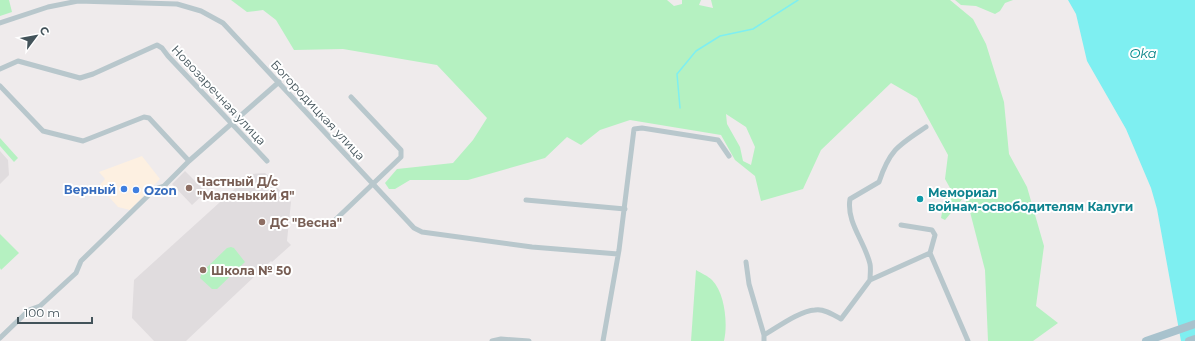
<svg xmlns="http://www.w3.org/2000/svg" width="1195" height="341" viewBox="0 0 1195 341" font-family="Montserrat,sans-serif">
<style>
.commercial{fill:#fdf0e1}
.education{fill:#e0dcde}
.green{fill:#b5f1c1;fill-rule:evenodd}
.water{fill:#7eeff1}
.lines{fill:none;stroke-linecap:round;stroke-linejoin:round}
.stream{stroke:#7eeff1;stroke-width:1.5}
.minor{stroke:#b8c7cc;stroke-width:5}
.primary{stroke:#a8c2cd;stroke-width:8}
.education-dot{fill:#8d6e63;stroke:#fff;stroke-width:1.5}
.shop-dot{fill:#3f7fe0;stroke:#fff;stroke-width:1.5}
.culture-dot{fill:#0f9aa8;stroke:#fff;stroke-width:1.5}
.labels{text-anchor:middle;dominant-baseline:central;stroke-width:4;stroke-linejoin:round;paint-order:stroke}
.street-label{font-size:12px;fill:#43535a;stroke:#fff}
.education-label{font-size:12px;font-weight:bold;fill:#785e54;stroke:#fff;text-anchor:start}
.shop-label{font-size:12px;font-weight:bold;fill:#366cbe;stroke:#fff;text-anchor:end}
.culture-label{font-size:12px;font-weight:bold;fill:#0d838f;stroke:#fff;text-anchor:start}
.water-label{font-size:13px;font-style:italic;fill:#068386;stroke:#fff}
</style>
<rect width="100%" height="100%" fill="#efebec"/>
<path class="commercial" d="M142 156 160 179 130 210 118 207 99 186 105 179 99 172Z"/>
<path class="education" d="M0 151 8 160 9 175 0 184Z
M185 171 206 192 192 205 172 184Z
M265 173 271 178 270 180 291 202 287 241 291 245 272 262 271 261 186 341H154L132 318 134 280 251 174Z"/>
<path class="green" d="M0 0H9L12 12 0 16Z
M231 0H667L674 6 682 4V0H701L699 5 713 8 711 0H950L973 19 986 44 1004 102 1009 154 1027 187 1044 246 1036 306 1058 323 1033 341H988L985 270 969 208 964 197 945 220 941 218 945 197 950 188 945 179 948 155 917 98 891 83 821 150 803 189 761 201 755 176 735 160 721 135 630 120 600 130 581 145 567 137 545 158 468 180H410L395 189H389L385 183 397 169 453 163 473 140 487 118 437 65 343 49 294 50 276 20 263 10 247 12ZM726 114 746 127 755 147 751 165 743 161 740 147 727 124Z
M955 0H1013L1005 3 1000 11 995 14 976 6 961 5Z
M0 138 18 158 14 162 0 146Z
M0 234 19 253 1 270 0 268Z
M231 247 234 248 245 262 217 289H212L200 278 202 272 227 248Z
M696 270C701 273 708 276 712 280 725 293 728 324 724 341H691Z"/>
<path class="water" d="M1068 0H1195V341H1181L1157 209 1151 188 1126 129 1087 61 1076 14Z"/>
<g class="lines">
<path class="stream" d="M680 108 677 74 696 51 720 36 753 29 798 0"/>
<path class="minor" d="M0 23 48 7 78 1 177 4 201 11 223 23 414 228 422 232 532 247 618 254
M0 69 18 61 80 78 93 74 157 45 162 48 168 56 267 161
M0 86 43 131 83 141 144 117 149 118 189 161
M526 200 625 209
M333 222 401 157V150L351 97
M901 225 932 230 935 235 930 253 870 280C870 275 871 269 870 264 865 242 846 222 850 199L879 182C890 149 899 145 926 127
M930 253 968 341
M746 262 749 284 764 335V341
M764 335C778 327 799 311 815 310 823 308 834 315 841 319L870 280
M0 338 29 310 40 306 76 273 81 261 155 189 164 186 189 161 279 82
M492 341 501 339 529 341
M603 341 619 250 634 129 642 128 718 140 729 156"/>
<path class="primary" d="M1146 341 1195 324
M1189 341 1195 339"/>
</g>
<g class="education-dot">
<circle cx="189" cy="188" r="4"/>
<circle cx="262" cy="222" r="4"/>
<circle cx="203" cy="270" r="4"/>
</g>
<g class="shop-dot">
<circle cx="124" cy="189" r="4"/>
<circle cx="136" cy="190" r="4"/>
</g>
<circle class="culture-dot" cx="920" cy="199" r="4"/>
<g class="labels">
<g class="street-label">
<text transform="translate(219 95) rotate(47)">Новозаречная улица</text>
<text transform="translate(318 110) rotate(47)">Богородицкая улица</text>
</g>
<g class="education-label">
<text x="197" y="181">Частный Д/с<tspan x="197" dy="14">"Маленький Я"</tspan></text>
<text x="270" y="222">ДС "Весна"</text>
<text x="211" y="270">Школа № 50</text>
</g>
<g class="shop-label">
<text x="116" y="189">Верный</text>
<text x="144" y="190" text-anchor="start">Ozon</text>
</g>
<g class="culture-label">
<text x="928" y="192">Мемориал<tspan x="928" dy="14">войнам-освободителям Калуги</tspan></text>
</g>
<g class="water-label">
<text x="1143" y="53">Oka</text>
</g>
</g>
<g transform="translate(36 36) rotate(58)" stroke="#ffffff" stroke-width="3" paint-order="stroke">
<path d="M0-3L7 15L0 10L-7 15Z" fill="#43535a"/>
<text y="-6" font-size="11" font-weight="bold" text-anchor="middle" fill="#43535a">С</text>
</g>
<path d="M18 317v6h74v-6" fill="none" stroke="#43535a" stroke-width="2"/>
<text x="24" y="317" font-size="12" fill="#43535a" stroke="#ffffff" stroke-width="3" paint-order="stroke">100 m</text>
</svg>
